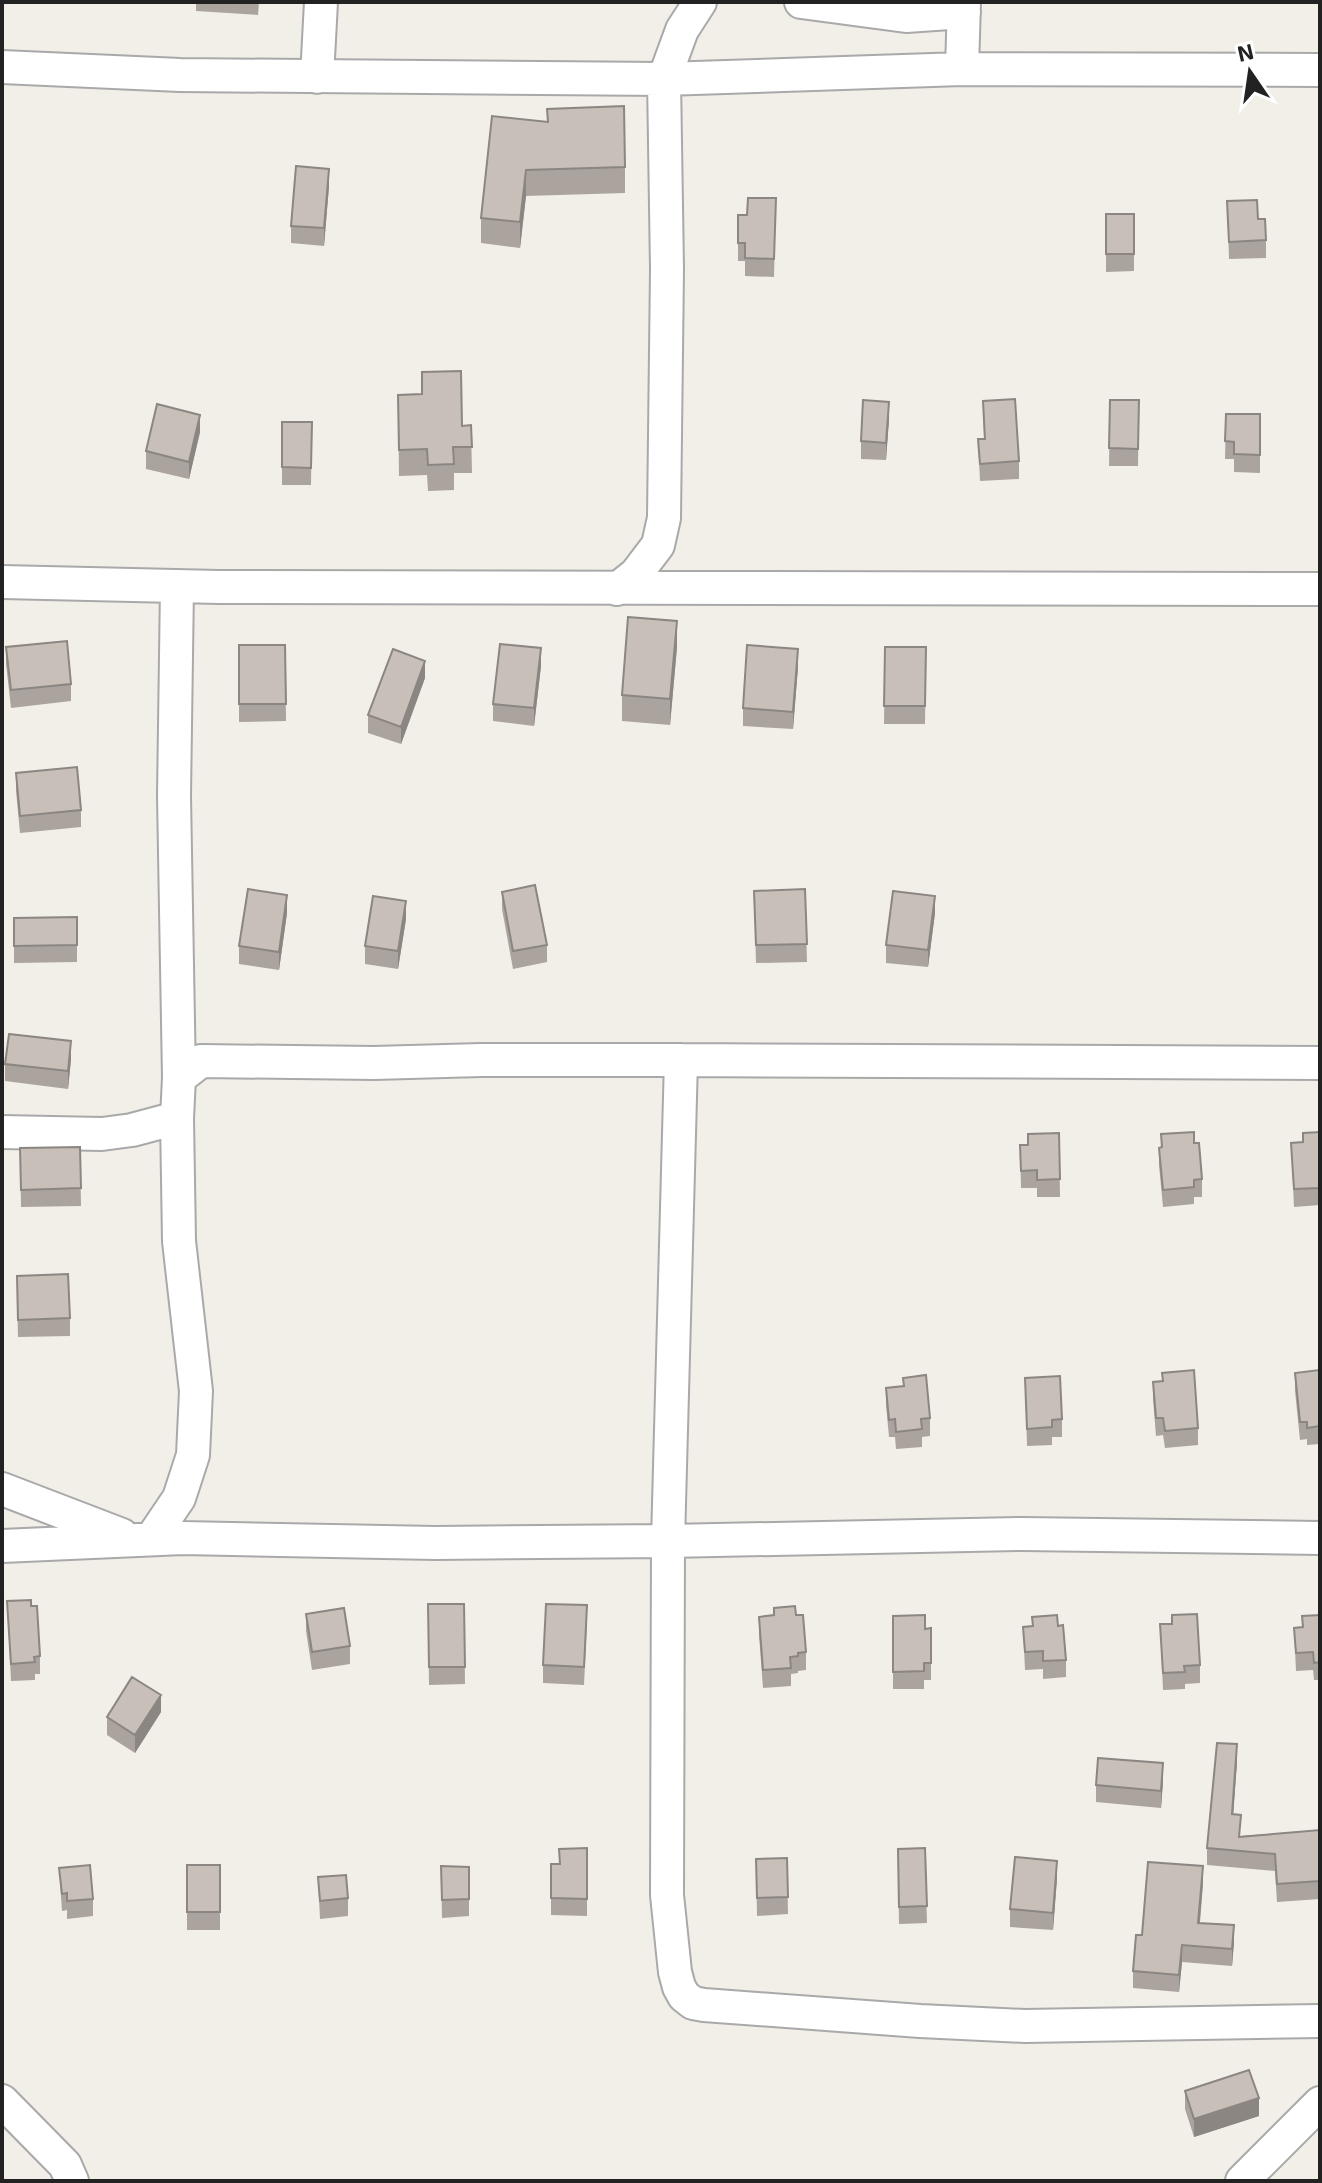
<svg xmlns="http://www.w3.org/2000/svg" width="1322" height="2183" viewBox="0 0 1322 2183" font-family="'Exo 2',sans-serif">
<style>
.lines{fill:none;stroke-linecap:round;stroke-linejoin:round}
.street-casing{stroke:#a9a9a9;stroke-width:36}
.street{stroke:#fff;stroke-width:32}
.wall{fill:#aba49e}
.shaded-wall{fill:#8b8681}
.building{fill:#c7bfb8;stroke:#8b8681;stroke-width:2}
</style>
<rect width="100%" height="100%" fill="#f2efe9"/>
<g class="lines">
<defs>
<path id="street" d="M801 2 906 16 964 12
M2 67 180 75 664 79 962 69 1320 70
M962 69 964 2
M317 77 321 2
M2 582 219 587 1320 589
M177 586 174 796 179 1078
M617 589 636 574 658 545 664 518 667 269 664 79 682 30 700 2
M681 1060 668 1541 667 1895 675 1972 679 1987 684 1996 693 2003 704 2005 920 2021 1025 2026 1320 2021
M2 1132 102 1134 132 1130 177 1118
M2 1489 122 1535
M152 1538 179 1498 193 1455 196 1391 179 1241 177 1118 179 1078 201 1061 374 1063 481 1060H681L1320 1063
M2 1546 183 1538 435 1543 668 1541 1022 1534 1320 1538
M2 2101 65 2165 72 2181
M1242 2181 1320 2103"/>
</defs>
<use href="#street" class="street-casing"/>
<use href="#street" class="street"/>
</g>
<path class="wall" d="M196 2H259L258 15 196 11Z
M492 116 625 167V193L526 196 520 248 481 243V218Z
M329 186 324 246 291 243V226Z
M776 198 774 277 745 276V261H738V215H747Z
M1227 201 1266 240V258L1229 259Z
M1106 214H1134V271L1106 272Z
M398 395 462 426 471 425 472 473H454V490L428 491 427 475 399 476Z
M1110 400H1139L1138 466H1109Z
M983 401 1019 461V479L980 481 978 439H984Z
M1226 414H1260V473L1234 472V459H1225Z
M889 419 886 460 861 459V441Z
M282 422H312L311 485H282Z
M200 432 189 479 146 469V451Z
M239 645H285L286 721 239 722Z
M6 647 71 684V701L11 708 6 664Z
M677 647 670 725 622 721V695Z
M885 647H926L925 724H884Z
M541 666 534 726 493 721V704Z
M798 667 793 729 743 726V708Z
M425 678 401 744 368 733V715Z
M16 773 81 810V827L20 833 16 791Z
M805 889 807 962 756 963 754 891Z
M502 892 547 945V962L513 969 502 909Z
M287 913 279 970 239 964V946Z
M935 913 928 967 886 963V945Z
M77 917V962L14 963V918Z
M406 919 398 969 365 964V946Z
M71 1059 68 1089 5 1081V1064Z
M1320 1132V1205L1294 1207 1291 1143 1303 1142Z
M1059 1133 1060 1197H1037V1188H1021L1020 1145H1028Z
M1161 1134 1194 1143 1202 1179V1197H1194V1204L1163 1207 1159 1165V1148L1161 1147Z
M80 1147 81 1206 21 1207 20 1148Z
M17 1294 70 1318V1336L18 1337Z
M1162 1373 1198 1428V1445L1165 1448 1163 1435 1156 1436 1153 1399V1382L1162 1381Z
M1295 1373 1320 1381V1444L1307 1445V1439L1300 1440 1295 1391Z
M903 1378 930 1418V1436L922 1437V1447L896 1449 895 1437H889L886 1405V1388L903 1386Z
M1025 1378 1062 1419V1437H1052V1445L1027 1446Z
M7 1601 40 1656V1674H35V1680L11 1681Z
M428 1604H464L465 1684 429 1685Z
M774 1608 796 1615 806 1652V1670L798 1671V1673L791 1674V1686L763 1688 759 1635V1617L774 1616Z
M306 1614 350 1646V1664L312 1670 306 1631Z
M1320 1615V1680H1314L1313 1670 1296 1671 1294 1628 1302 1627Z
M893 1616 925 1629 931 1628V1680H924V1689H893Z
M1032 1617 1058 1626 1066 1660V1677L1043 1679V1669L1025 1670 1023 1627 1032 1626Z
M587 1623 584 1685 543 1683V1665Z
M1160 1624 1200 1665V1683L1185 1684V1689L1163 1690Z
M161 1712 135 1753 107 1735V1717Z
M1237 1762 1233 1814 1240 1836 1320 1830V1899L1277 1902 1275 1871 1207 1865V1848Z
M1163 1781 1161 1808 1096 1802V1785Z
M587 1848V1916L551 1915V1864H559Z
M925 1848 927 1923 899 1924 898 1867Z
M787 1858 788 1914 757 1916 756 1859Z
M187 1865H220V1930H187Z
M441 1866 469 1867V1916L442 1918Z
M59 1868 93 1899V1916L67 1919V1910L62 1911Z
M318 1877 348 1898V1916L320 1919Z
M1057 1878 1053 1930 1010 1927V1909Z
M1203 1883 1200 1923 1234 1942 1232 1966 1182 1962 1179 1992 1133 1988V1971L1142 1935Z
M1185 2091 1259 2116 1194 2137 1185 2109Z"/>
<path class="shaded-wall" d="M329 169V186L324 246V228Z
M526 170V196L520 248V222Z
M889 402V419L886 460V443Z
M200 415V432L189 479V462Z
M677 621V647L670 725V699Z
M541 648V666L534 726V708Z
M798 649V667L793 729V712Z
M425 661V678L401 744V727Z
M287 895V913L279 970V952Z
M935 896V913L928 967V950Z
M406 901V919L398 969V951Z
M71 1041V1059L68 1089V1071Z
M161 1695V1712L135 1753V1735Z
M1237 1744V1762L1232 1832V1814Z
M1163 1763V1781L1161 1808V1791Z
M1057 1861V1878L1053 1930V1913Z
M1203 1866V1883L1198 1940V1923Z
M1234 1925V1942L1232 1966V1949Z
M1182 1945V1962L1179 1992V1975Z
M1259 2098V2116L1194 2137V2119Z"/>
<path class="building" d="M624 106 625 167 526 170 520 222 481 218 492 116 548 122 547 109Z
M296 166 329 169 324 228 291 226Z
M748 198H776L774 259 745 258V243H738V215H747Z
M1257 200 1258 219H1265L1266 240 1229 242 1227 201Z
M1106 214H1134V254H1106Z
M461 371 462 426 471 425 472 447H453L454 464 428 465 427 449 399 450 398 395 422 394V372Z
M1015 399 1019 461 980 464 978 439H985L983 401Z
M863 400 889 402 886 443 861 441Z
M1110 400H1139L1138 449 1109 448Z
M157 404 200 415 189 462 146 451Z
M1226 414H1260V455L1234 454V442L1225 441Z
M282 422H312L311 468 282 467Z
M628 617 677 621 670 699 622 695Z
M67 641 71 684 11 690 6 647Z
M500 644 541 648 534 708 493 704Z
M239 645H285L286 704H239Z
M747 645 798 649 793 712 743 708Z
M885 647H926L925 706H884Z
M393 649 425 661 401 727 368 715Z
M77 767 81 810 20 816 16 773Z
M535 885 547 945 513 951 502 892Z
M248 889 287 895 279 952 239 946Z
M805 889 807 944 756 945 754 891Z
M893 891 935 896 928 950 886 945Z
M373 896 406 901 398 951 365 946Z
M77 917V945L14 946V918Z
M9 1034 71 1041 68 1071 5 1064Z
M1194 1132V1143H1199L1202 1179 1194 1180V1187L1163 1190 1159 1148 1162 1147 1161 1134Z
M1320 1132V1188L1294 1189 1291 1143 1303 1142V1133Z
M1059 1133 1060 1179 1037 1180V1170L1021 1171 1020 1145H1028V1134Z
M80 1147 81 1188 21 1190 20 1148Z
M68 1274 70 1318 18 1320 17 1276Z
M1194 1370 1198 1428 1165 1431 1163 1418H1156L1153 1382 1163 1381 1162 1373Z
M1319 1370 1320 1381V1426L1307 1428V1422H1300L1295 1373Z
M926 1375 930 1418 921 1419 922 1429 896 1432 895 1419 889 1420 886 1388 904 1386 903 1378Z
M1060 1376 1062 1419 1052 1420V1427L1027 1429 1025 1378Z
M31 1600V1606H37L40 1656 34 1657 35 1662 11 1664 7 1601Z
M428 1604H464L465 1667H429Z
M546 1604 587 1605 584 1667 543 1665Z
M795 1606 796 1615H803L806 1652 798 1653V1656L790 1657 791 1668 763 1670 759 1617 774 1615V1608Z
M344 1608 350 1646 312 1652 306 1614Z
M1197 1614 1200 1665 1184 1666 1185 1672 1163 1673 1160 1624H1172V1615Z
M925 1615V1629L931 1628V1663H924V1671L893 1672V1616Z
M1057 1615 1058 1626 1063 1625 1066 1660 1043 1661V1651L1025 1652 1023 1627 1033 1626 1032 1617Z
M1320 1615V1662L1314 1663 1313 1652 1296 1653 1294 1628 1303 1627 1302 1616Z
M132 1677 161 1695 135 1735 107 1717Z
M1217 1743 1237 1744 1232 1814 1241 1815 1239 1837 1320 1830V1881L1277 1884 1275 1854 1207 1848Z
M1098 1758 1163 1763 1161 1791 1096 1785Z
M587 1848V1899L551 1898V1864H560L559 1849Z
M925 1848 927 1906 899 1907 898 1849Z
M1015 1857 1057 1861 1053 1913 1010 1909Z
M787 1858 788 1897 757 1898 756 1859Z
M1148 1862 1203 1866 1198 1923 1234 1925 1232 1949 1182 1945 1179 1975 1133 1971 1136 1935H1142Z
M90 1865 93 1899 67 1901V1893L62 1894 59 1868Z
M187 1865H220V1912H187Z
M441 1866 469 1867V1899L442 1900Z
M346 1875 348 1898 320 1901 318 1877Z
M1249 2070 1259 2098 1194 2119 1185 2091Z"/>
<rect width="1322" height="2183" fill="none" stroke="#222222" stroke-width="8"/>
<g transform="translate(1250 72) rotate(347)" stroke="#ffffff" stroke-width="6" paint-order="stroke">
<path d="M0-6L14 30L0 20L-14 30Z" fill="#222222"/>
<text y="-12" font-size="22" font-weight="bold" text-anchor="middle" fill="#222222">N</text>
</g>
</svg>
